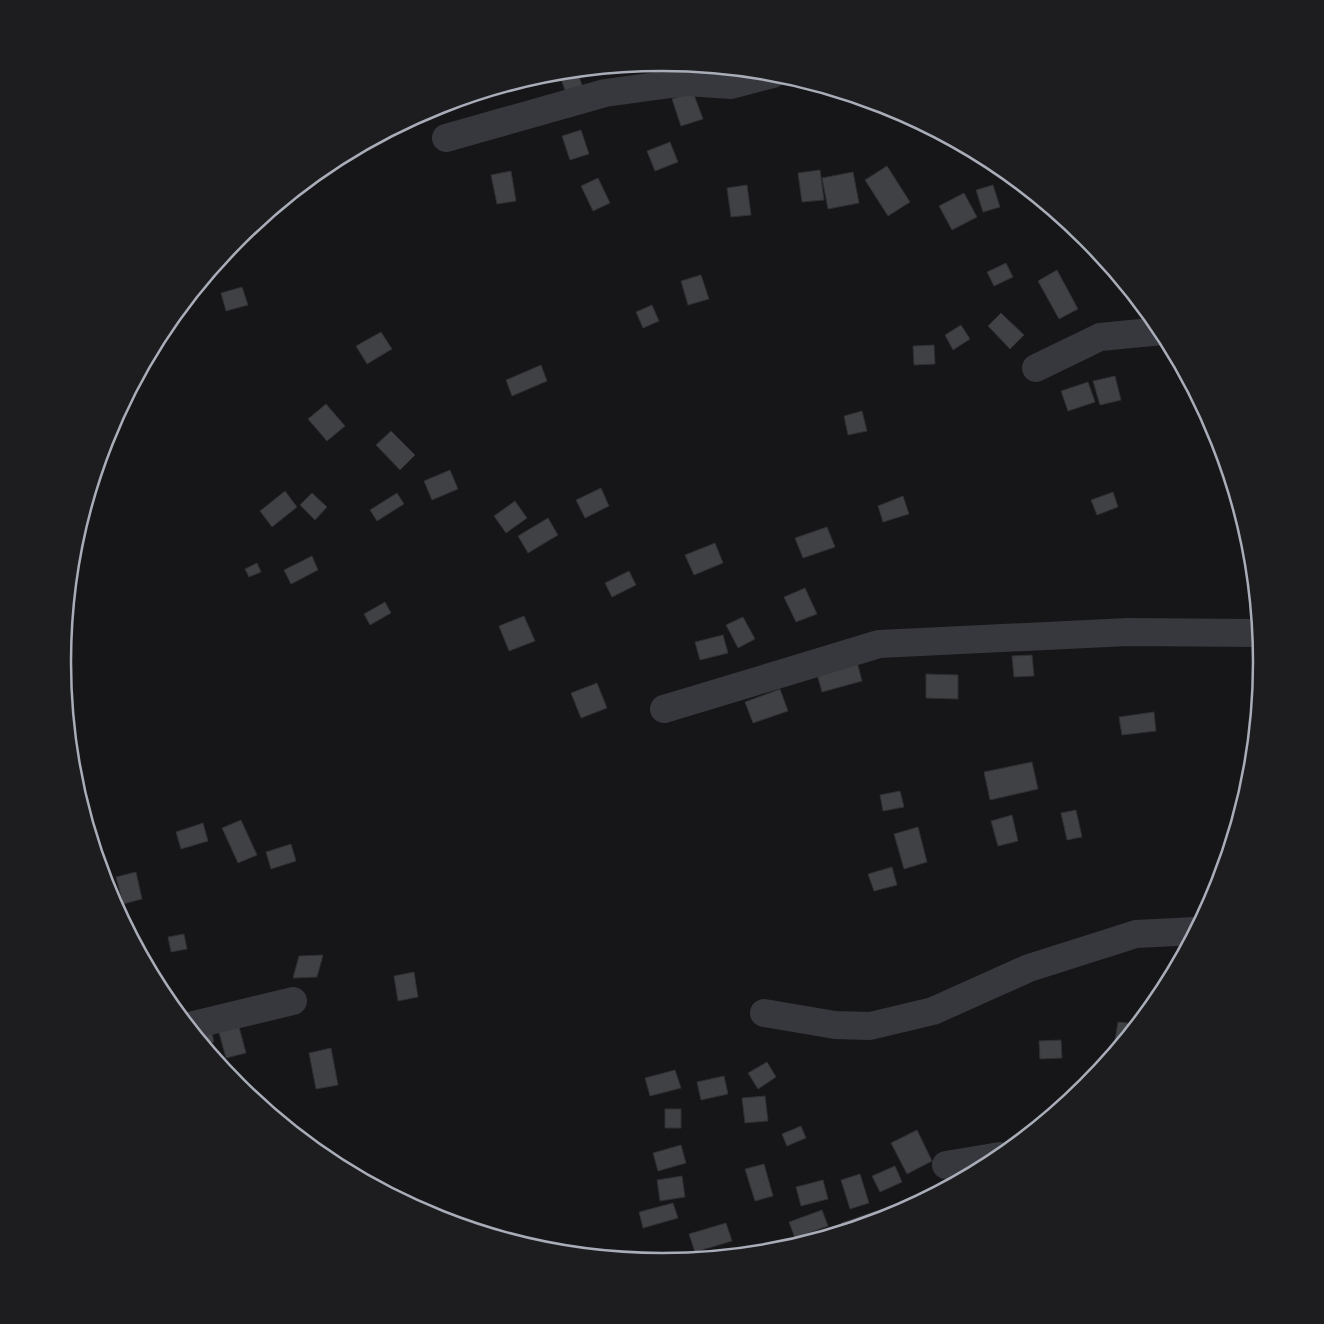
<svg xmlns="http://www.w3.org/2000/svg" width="1324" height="1324" viewBox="0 0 1324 1324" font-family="'Public Sans',sans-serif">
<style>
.building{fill:#404145;stroke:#303034}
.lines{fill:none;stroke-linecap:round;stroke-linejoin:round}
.minor{stroke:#37383d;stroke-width:28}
.rim{fill:none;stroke:#a8adb8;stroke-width:2.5}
</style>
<rect width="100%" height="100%" fill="#161618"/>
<path class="building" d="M605 68 606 70 588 75 586 70Z
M577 71 583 88 566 93 559 73Z
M693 92 703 119 681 126 672 99Z
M581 130 589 154 570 160 562 136Z
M670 142 678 162 655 171 647 151Z
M887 166 910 202 888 216 865 180Z
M820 170 824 200 802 202 798 173Z
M511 171 516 201 497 204 491 175Z
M853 172 859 203 828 209 822 178Z
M598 178 610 203 593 211 581 186Z
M747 185 751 215 731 217 727 188Z
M993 185 1000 207 983 212 976 190Z
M964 193 977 217 952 230 939 206Z
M1006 263 1013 277 994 286 987 272Z
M1057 270 1078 309 1059 319 1038 281Z
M701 275 709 299 688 305 681 281Z
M242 287 248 305 226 311 221 293Z
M652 305 659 321 643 328 636 312Z
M1001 313 1024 335 1010 349 988 326Z
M961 325 970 339 953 350 945 335Z
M381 332 392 349 367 364 356 346Z
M934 345 935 364 914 365 913 346Z
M541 365 547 381 512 396 506 380Z
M1115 376 1121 400 1100 405 1093 381Z
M1088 382 1095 402 1068 411 1061 391Z
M326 404 345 426 327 441 308 419Z
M862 411 867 431 848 435 844 416Z
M391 431 415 455 400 470 376 445Z
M450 470 458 489 432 500 424 481Z
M601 488 609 506 585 518 576 500Z
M285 491 297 507 272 527 260 511Z
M1113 492 1118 507 1097 515 1091 500Z
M312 493 327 507 315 520 300 505Z
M397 493 404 504 377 521 370 510Z
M903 496 909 514 883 522 878 506Z
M515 501 527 518 506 533 494 516Z
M548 518 558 535 528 553 518 536Z
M827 527 835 547 803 558 795 538Z
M715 543 723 563 694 575 685 555Z
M312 556 318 570 291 584 284 570Z
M257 563 261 572 249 577 245 569Z
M629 571 636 585 612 597 605 583Z
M805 588 817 614 796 622 784 597Z
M385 602 391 613 370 625 364 614Z
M524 616 535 641 509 651 499 626Z
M743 617 755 639 738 648 726 625Z
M723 635 728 653 700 660 695 642Z
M1032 655 1034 676 1014 677 1012 656Z
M857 662 862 681 822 692 817 674Z
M926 674 958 675V699L926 698Z
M597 683 607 708 581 718 571 693Z
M780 689 788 711 753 723 745 702Z
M1154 712 1156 731 1122 735 1119 717Z
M1032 762 1038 789 990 800 984 772Z
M900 791 904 807 883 811 880 795Z
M1076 810 1082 837 1067 840 1061 813Z
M1012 815 1018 841 998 846 991 821Z
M241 820 257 855 238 863 222 828Z
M203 823 208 841 181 849 176 832Z
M918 827 927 862 904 869 894 834Z
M291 844 296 861 271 869 266 852Z
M892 867 897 885 874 891 868 874Z
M136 872 142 899 123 904 116 877Z
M184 934 187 949 171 952 168 937Z
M323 955 317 977 293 978 299 956Z
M414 972 418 997 398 1001 394 976Z
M1118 1022 1136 1024 1118 1046H1114Z
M238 1023 246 1053 226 1058 218 1029Z
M211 1030 214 1042 204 1044 196 1034Z
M1061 1040 1062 1058 1040 1059 1039 1041Z
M331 1048 338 1085 316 1089 309 1053Z
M767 1062 776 1077 758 1089 748 1073Z
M675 1070 681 1088 650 1096 645 1078Z
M724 1076 728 1094 701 1100 697 1082Z
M765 1096 768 1121 745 1123 742 1098Z
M665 1109H681V1128H665Z
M801 1126 806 1138 787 1146 782 1134Z
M917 1130 932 1161 907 1174 891 1143Z
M681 1145 686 1163 658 1171 653 1153Z
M764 1164 773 1196 755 1201 745 1169Z
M895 1166 902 1182 880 1192 872 1176Z
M860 1174 869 1203 850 1209 841 1180Z
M682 1176 685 1197 660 1201 657 1180Z
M823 1180 828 1199 801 1206 796 1187Z
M673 1203 678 1218 643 1228 639 1212Z
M883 1209 886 1218 843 1230 841 1223Z
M822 1210 828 1226 795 1238 789 1222Z
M726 1223 732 1241 695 1252 689 1234Z"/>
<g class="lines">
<path class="minor" d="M446 138 605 93 686 82 731 85 773 74
M1036 368 1100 337 1162 331
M664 709 879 644 1128 632 1259 633
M764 1013 835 1025 870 1026 933 1011 1029 968 1136 934 1195 931
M189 1026 293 1001
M946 1165 1000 1156"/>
</g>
<path d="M0 0H1324V1324H0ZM71 662a591 591 0 1 1 1182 0a591 591 0 1 1-1182 0Z" fill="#1d1d20" fill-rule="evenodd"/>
<path class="rim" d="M71 662a591 591 0 1 1 1182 0a591 591 0 1 1-1182 0Z"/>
</svg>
